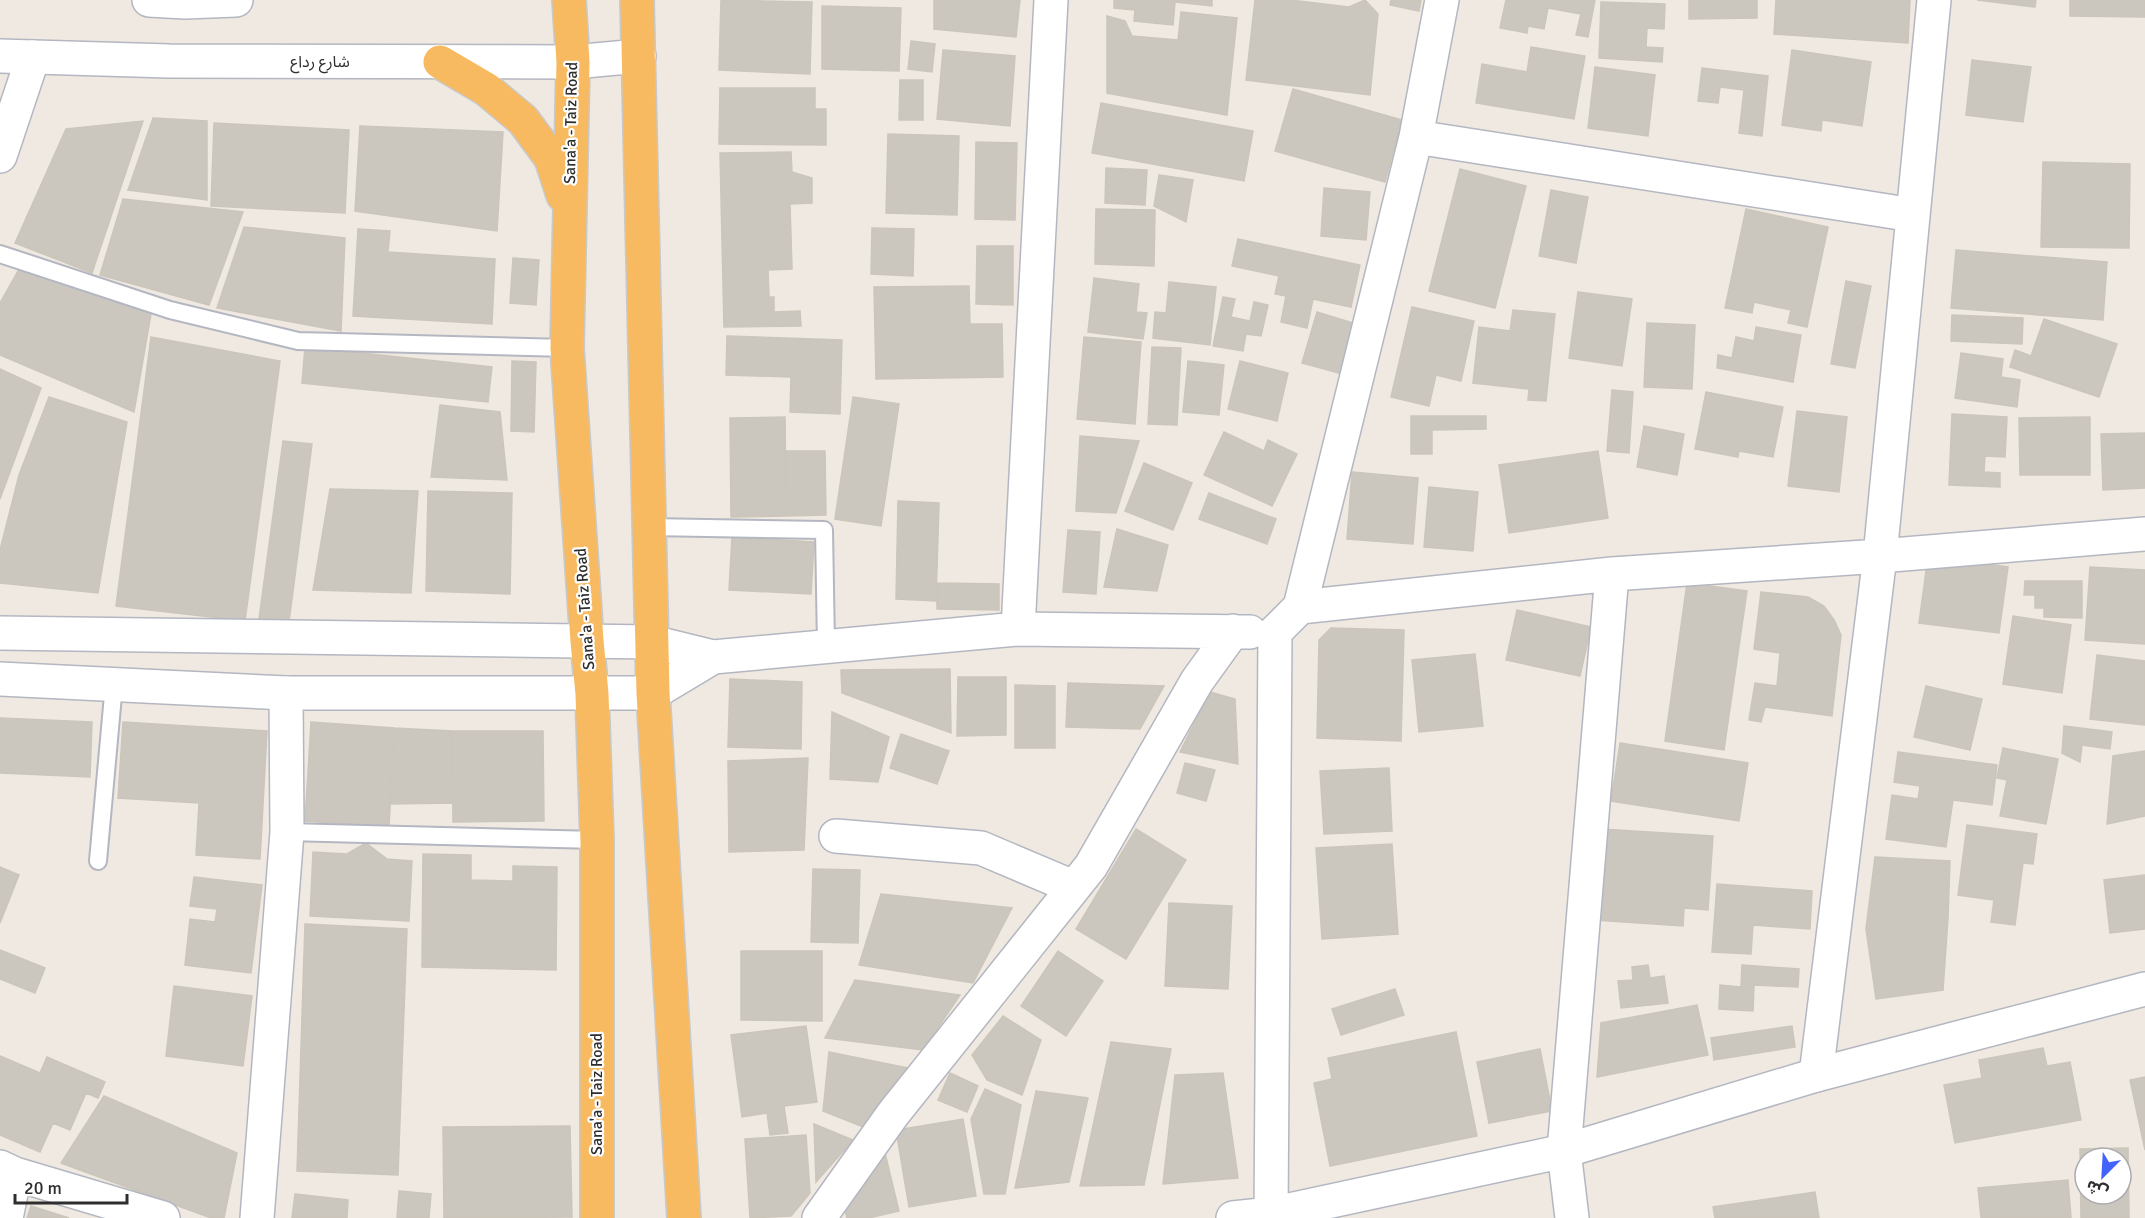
<svg xmlns="http://www.w3.org/2000/svg" width="2145" height="1218" viewBox="0 0 2145 1218" font-family="Signika,'Noto Sans Arabic',sans-serif">
<style>
.building{fill:#cbc7bf;stroke:#cbc5ba;stroke-width:1.5;fill-rule:evenodd}
.lines{fill:none;stroke-linecap:round;stroke-linejoin:round}
.service-casing{stroke:#b4b7c1;stroke-width:20}
.minor-casing{stroke:#b4b7c1;stroke-width:36}
.tertiary-casing{stroke:#b4b7c1;stroke-width:36}
.secondary-casing{stroke:#b4b7c1;stroke-width:36}
.trunk-casing{stroke:#c9c9c9;stroke-width:36}
.service{stroke:#fff;stroke-width:16}
.minor{stroke:#fff;stroke-width:33}
.tertiary{stroke:#fff;stroke-width:33}
.secondary{stroke:#fff;stroke-width:33}
.trunk{stroke:#f8ba60;stroke-width:33}
.labels{text-anchor:middle;dominant-baseline:central;stroke-width:4.5;stroke-linejoin:round;paint-order:stroke}
.street-label{font-size:16px;fill:#2e2e2e;stroke:#fff}
</style>
<rect width="100%" height="100%" fill="#efe9e1"/>
<path class="building" d="M721 0 812 2 810 74 719 70Z
M934 0H1020L1016 37 934 29Z
M1114 0H1212V6L1175 2 1173 25 1134 21 1135 10 1114 8Z
M1255 0H1290L1349 7 1365 0 1378 14 1370 95 1246 80Z
M1391 0H1421L1419 11 1390 5Z
M1506 0H1595L1588 37 1576 35 1581 14 1548 8 1544 29 1528 26 1527 33 1500 28Z
M1689 0H1757V18L1689 19Z
M1776 0H1910L1908 43 1774 34Z
M1977 0H2036L2035 7Z
M2070 0H2145V17L2070 16Z
M1601 2 1665 4 1664 29 1647 28 1646 47 1663 48 1662 62 1599 58Z
M822 6 901 8 899 71 822 69Z
M1181 12 1237 18 1227 115 1107 93V16L1125 21 1132 36 1178 40Z
M911 41 935 44 932 72 908 69Z
M1531 47 1585 56 1574 119 1476 103 1482 64 1527 72Z
M943 50 1015 56 1010 126 937 119Z
M1792 50 1871 62 1862 126 1822 120 1821 131 1782 125Z
M1972 60 2031 67 2023 122 1966 115Z
M1595 67 1655 75 1648 136 1588 128Z
M1702 68 1768 76 1762 136 1739 133 1744 90 1720 87 1718 103 1698 101Z
M900 80H923V120H899Z
M720 88H815V109H826V145L719 144Z
M1293 89 1402 120 1385 182 1275 151Z
M1101 103 1253 131 1244 181 1092 153Z
M153 118 207 121V200L128 190Z
M143 121 92 273 15 243 66 129Z
M214 123 349 130 345 213 211 206Z
M360 126 503 132 497 231 355 211Z
M888 134 959 136 957 215 886 213Z
M976 142 1017 143 1015 220 975 219Z
M791 152 792 172 812 178V203L790 204 792 269 768 270 769 297H774V312L800 311 801 326 724 327 720 153Z
M2043 162 2130 164 2129 248 2041 247Z
M1106 168 1147 170 1145 205 1105 203Z
M1460 169 1526 186 1495 308 1429 291Z
M1159 175 1193 180 1186 222 1154 206Z
M1324 188 1370 192 1366 240 1321 236Z
M1551 190 1588 197 1576 263 1539 256Z
M123 199 243 212 209 305 100 275Z
M1096 209 1155 210 1154 266 1095 264Z
M1746 209 1828 227 1807 327 1788 323 1791 310 1754 302 1752 313 1725 308Z
M244 227 345 238 341 331 217 308Z
M872 228 914 229 913 276 871 274Z
M358 229 390 231 388 252 495 259 492 324 353 316Z
M1238 239 1360 265 1351 307 1313 299 1307 328 1281 322 1286 296 1275 294 1279 276 1232 266Z
M977 246H1013V305L976 304Z
M1956 250 2107 262 2103 320 1951 308Z
M513 258 539 260 536 305 510 303Z
M22 264 151 314 134 412 0 355V303Z
M1094 278 1139 284 1136 312 1147 313 1143 339 1088 332Z
M1846 281 1871 286 1855 368 1831 364Z
M1169 282 1216 287 1210 345 1153 338 1155 312 1166 313Z
M969 286 970 324H1002L1003 377 876 379 874 287Z
M1578 292 1632 299 1622 366 1569 358Z
M1223 297 1235 299 1231 317 1250 321 1254 302 1268 305 1261 336 1246 334 1243 351 1213 346Z
M1412 307 1474 321 1461 381 1436 375 1429 406 1391 397Z
M1513 310 1555 314 1546 401 1528 400 1529 389 1473 383 1479 327 1510 331Z
M1317 312 1353 323 1339 373 1302 363Z
M1952 315 2023 318 2022 344 1951 341Z
M2044 319 2117 344 2099 397 2010 367 2015 350 2031 356Z
M1647 323 1695 325 1692 389 1644 387Z
M1756 327 1801 335 1793 382 1717 368 1718 355 1732 358 1736 337 1754 341Z
M727 336 842 340 840 414 790 412 791 377 726 375Z
M151 337 280 361 245 621 116 606Z
M1084 337 1141 342 1135 424 1077 419Z
M305 347 492 367 488 402 302 383Z
M1152 347 1181 348 1177 425 1148 424Z
M1961 353 2003 359 2001 377 2020 380 2017 407 1955 398Z
M512 361 536 362 534 432 511 431Z
M1188 361 1224 365 1219 415 1183 412Z
M1240 361 1288 373 1277 421 1228 409Z
M0 369 41 388 0 499Z
M1612 390 1633 392 1629 453 1607 451Z
M1706 392 1783 407 1773 457 1739 451 1738 457 1695 449Z
M49 397 127 422 98 593 0 583V550L19 475Z
M853 397 899 404 881 526 835 519Z
M440 405 500 412 507 480 431 477Z
M1797 411 1847 417 1839 492 1788 486Z
M1952 414 2007 417 2005 457 1985 456 1984 472 2000 473V487L1949 485Z
M1411 416H1486V429L1432 430V454H1411Z
M785 417 786 516 731 517 730 418Z
M2090 417V475H2020L2019 418Z
M1644 426 1684 434 1677 475 1637 467Z
M1224 432 1264 451 1268 440 1297 454 1272 506 1204 475Z
M2145 433V488L2103 490 2101 434Z
M1080 436 1139 441 1116 513 1076 511Z
M283 441 312 444 289 622 259 619Z
M785 451H825L826 515 786 516Z
M1598 451 1608 518 1509 533 1499 465Z
M1144 463 1192 483 1173 530 1125 511Z
M1352 472 1418 478 1413 544 1347 539Z
M1429 487 1478 492 1473 551 1424 547Z
M330 489 418 491 411 593 313 590Z
M428 491 512 493 510 594 426 591Z
M1209 493 1276 519 1267 544 1199 519Z
M898 501 939 503 936 601 896 599Z
M1117 529 1168 545 1157 591 1104 587Z
M1068 530 1100 532 1096 594 1063 592Z
M732 537 814 542 811 594 729 590Z
M1928 556 2008 567 1999 633 1919 623Z
M2090 567 2145 570V644L2085 640Z
M2025 581H2082V618L2044 617V608H2035V595H2024Z
M937 583 999 584V610L937 609Z
M1687 583 1747 591 1724 750 1665 741Z
M1761 592 1808 597 1824 606 1834 620 1841 635 1832 716 1765 707 1761 722 1749 720 1755 683 1777 686 1780 653 1754 649Z
M1517 610 1591 627 1580 676 1506 660Z
M2013 616 2071 625 2062 693 2003 684Z
M1331 628 1404 630 1401 741 1317 738 1319 640Z
M1475 654 1483 726 1419 732 1412 660Z
M2097 655 2145 661V725L2090 719Z
M950 669 951 733 842 693 841 670Z
M958 677H1006V735L957 736Z
M730 679 802 682 801 749 728 747Z
M1068 683 1164 686 1140 729 1066 727Z
M1015 685 1055 686V748H1015Z
M1926 686 1982 699 1970 750 1914 737Z
M1210 692 1235 699 1238 764 1180 752Z
M832 712 889 737 878 782 830 779Z
M0 718 92 722 90 777 0 773Z
M123 722 267 731 260 859 196 855 199 803 118 798Z
M311 722 394 728 389 827 305 821Z
M2064 726 2112 732 2110 749 2082 745 2080 762 2062 753Z
M394 728 452 731 453 803 390 804Z
M452 731H543L544 821 453 822Z
M901 734 949 751 937 784 890 768Z
M1620 743 1748 763 1739 821 1611 801Z
M2003 748 2058 759 2046 824 2000 816 2007 780 1997 778Z
M2145 751V816L2107 824 2113 756Z
M1898 752 1997 765 1992 805 1953 800 1946 847 1886 839 1892 795 1918 799 1920 786 1894 782Z
M808 758 804 850 729 852 728 761Z
M1185 763 1215 770 1206 801 1177 793Z
M1389 768 1392 831 1324 834 1320 771Z
M1967 825 2037 834 2033 864 2023 863 2015 925 1991 922 1994 900 1958 895Z
M1136 829 1186 860 1126 959 1076 929Z
M1601 829 1713 836 1708 910 1684 908 1683 926 1595 920Z
M366 843 387 859 412 861 409 921 310 916 313 852 347 854Z
M1392 844 1398 934 1322 939 1316 848Z
M423 854 471 855V880L513 881V866L557 867 556 970 422 967Z
M1875 857 1950 861 1948 918 1866 929Z
M0 867 19 875 0 923Z
M813 869 860 870 858 943 811 942Z
M2145 875V929L2110 933 2104 880Z
M194 877 262 885 251 973 185 965 190 919 215 922 217 909 190 906Z
M1717 884 1812 891 1810 929 1753 925 1751 954 1712 952Z
M881 894 1012 908 973 983 859 965Z
M1169 903 1232 906 1228 989 1165 986Z
M1948 918 1943 990 1876 999 1866 929Z
M305 924 407 929 398 1175 297 1171Z
M0 950 45 968 35 993 0 979Z
M741 951H822V1021L741 1020Z
M1058 951 1103 981 1066 1036 1021 1006Z
M1648 965 1650 978 1664 976 1668 1003 1621 1008 1618 981 1633 980 1632 967Z
M1742 965 1799 969 1798 987 1754 985 1753 1011 1719 1009 1720 985 1741 987Z
M855 980 960 995 923 1050 825 1038Z
M174 986 252 996 243 1066 166 1056Z
M1395 989 1404 1015 1341 1035 1332 1009Z
M1697 1005 1708 1055 1597 1077 1601 1023Z
M1003 1016 1041 1040 1022 1095 987 1080 972 1055Z
M806 1026 817 1102 784 1106 788 1133 770 1135 767 1113 742 1117 731 1035Z
M1792 1026 1795 1047 1714 1060 1711 1038Z
M1456 1032 1477 1136 1330 1166 1314 1083 1332 1079 1328 1058Z
M1111 1042 1171 1049 1144 1185 1080 1186Z
M2043 1048 2047 1066 2070 1062 2081 1120 1955 1143 1944 1085 1982 1078 1979 1060Z
M1540 1049 1552 1111 1489 1123 1477 1062Z
M829 1052 908 1068 866 1128 823 1111Z
M0 1056 40 1073 47 1057 105 1082 98 1098 86 1093 70 1130 53 1123 40 1152 0 1135Z
M950 1073 978 1086 967 1112 938 1100Z
M1223 1073 1238 1178 1163 1184 1175 1075Z
M2145 1077V1150L2130 1080Z
M985 1089 1021 1105 1005 1194H984L971 1119Z
M1036 1091 1088 1098 1069 1182 1015 1188Z
M104 1096 237 1153 224 1218H211L61 1163Z
M963 1119 976 1196 909 1207 896 1130Z
M814 1124 853 1140 816 1182Z
M570 1126 572 1217 444 1218 443 1127Z
M806 1135 810 1193 791 1216 750 1218 745 1139Z
M2128 1148 2129 1218H2081L2080 1149ZM2085 1158H2121V1194H2085Z
M884 1149 899 1211 869 1218H847L842 1201Z
M2068 1180 2071 1218H1981L1978 1188Z
M399 1191 431 1194 429 1218H397Z
M1815 1192 1819 1218H1715L1713 1207Z
M295 1194 348 1200 347 1218H292Z
M31 1206 69 1218H27Z"/>
<g class="lines">
<defs>
<path id="service" d="M0 254 170 310 298 341 567 348
M649 527 824 530 826 646
M287 832 597 840
M98 861 114 684"/>
<path id="minor" d="M1416 137 1913 215
M0 156 33 57
M1300 607 1416 137 1442 0
M1018 629 1051 0
M652 642 713 657 1018 629 1250 632
M653 693 713 657
M836 836 981 848 1073 887
M1816 1075 1880 556 1934 0
M0 1167 15 1174 163 1218
M6 1218 15 1174
M257 1218 287 832 286 693
M819 1218 893 1114 1091 866 1197 681 1233 631
M1271 1218 1275 632 1300 607 1612 574 1880 556 2145 534
M1572 1218 1564 1151 1612 574"/>
<path id="tertiary" d="M0 633 652 642
M0 679 286 693H653
M1233 1218 1271 1214 1564 1151 1816 1075 2145 989"/>
<path id="secondary" d="M149 0 185 2 236 0
M0 56 169 61 573 62 639 56"/>
<path id="trunk" d="M569 0 573 62 567 348 587 641 592 694 597 840V1218
M637 0 653 693 684 1218
M440 62 486 89 523 120 551 158 563 195"/>
</defs>
<use href="#service" class="service-casing"/>
<use href="#minor" class="minor-casing"/>
<use href="#tertiary" class="tertiary-casing"/>
<use href="#secondary" class="secondary-casing"/>
<use href="#trunk" class="trunk-casing"/>
<use href="#service" class="service"/>
<use href="#minor" class="minor"/>
<use href="#tertiary" class="tertiary"/>
<use href="#secondary" class="secondary"/>
<use href="#trunk" class="trunk"/>
</g>
<g class="labels">
<g class="street-label">
<text x="320" y="62">شارع رداع</text>
<text transform="translate(571 123) rotate(-89)">Sana'a - Taiz Road</text>
<text transform="translate(585 609) rotate(-94)">Sana'a - Taiz Road</text>
<text transform="translate(597 1094) rotate(-90)">Sana'a - Taiz Road</text>
</g>
</g>
<g transform="translate(2103 1176) rotate(204)"><circle r="28" fill="#ffffff" stroke="#ababab" stroke-width="1.5"/>
<path d="M0-4.5L10 22L0 15L-10 22Z" fill="#4264fb"/>
<text y="-9" font-size="16" font-weight="bold" text-anchor="middle" fill="#2e2e2e">ش</text>
</g>
<path d="M15 1194v9h112v-9" fill="none" stroke="#2e2e2e" stroke-width="3"/>
<text x="24" y="1194" font-size="18" fill="#2e2e2e" stroke="#ffffff" stroke-width="4.5" paint-order="stroke">20 m</text>
</svg>
